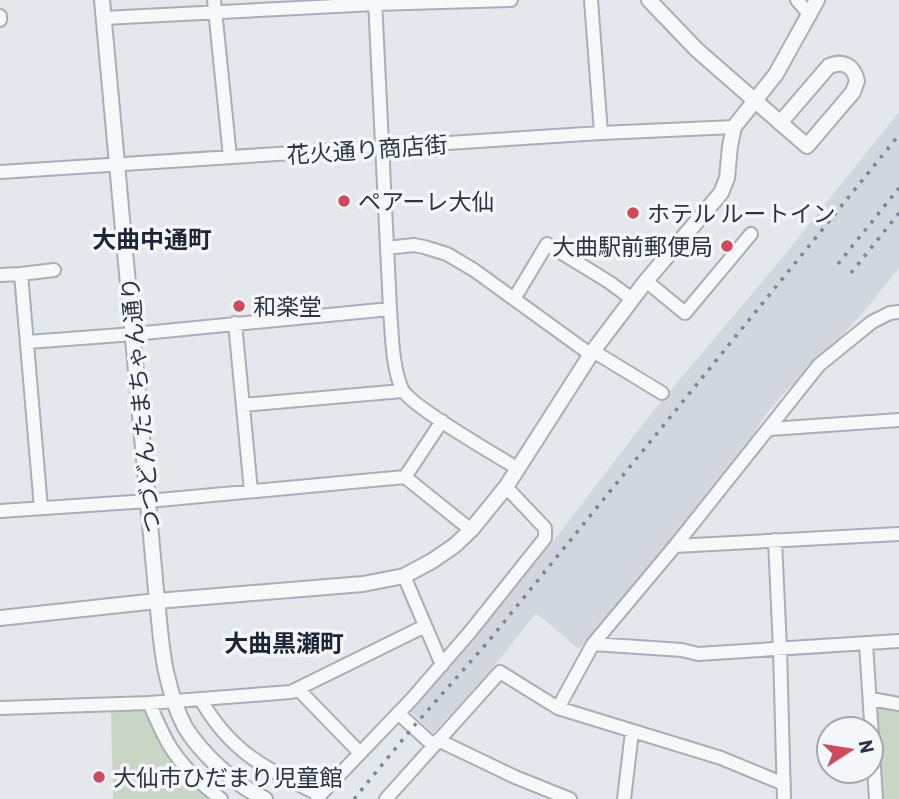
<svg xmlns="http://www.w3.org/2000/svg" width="899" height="799" viewBox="0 0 899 799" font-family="Barlow,'Noto Sans JP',sans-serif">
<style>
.built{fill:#d2d6de}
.green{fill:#c9d6c5}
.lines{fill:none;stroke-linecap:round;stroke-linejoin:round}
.minor-casing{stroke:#a9aeb7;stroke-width:16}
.tertiary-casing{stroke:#a9aeb7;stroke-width:18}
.minor{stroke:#f7f8fa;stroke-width:12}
.tertiary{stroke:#f7f8fa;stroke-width:14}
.rail{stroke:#7d8696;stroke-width:3.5;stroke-dasharray:3.5 7;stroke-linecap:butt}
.poi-dot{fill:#d1495b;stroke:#f4f6f9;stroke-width:2.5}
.labels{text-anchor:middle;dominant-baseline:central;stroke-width:7;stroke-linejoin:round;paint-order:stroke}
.street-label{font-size:23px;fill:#2b3445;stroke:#f4f6f9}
.poi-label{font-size:23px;fill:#2b3445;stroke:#f4f6f9;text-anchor:start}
.neighbourhood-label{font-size:24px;font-weight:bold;fill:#1d2536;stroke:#f4f6f9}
</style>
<rect width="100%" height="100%" fill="#e4e7ec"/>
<path class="built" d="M899 112V268L862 314 838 340 787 390 767 413 744 449 662 556 579 649 536 613 487 675 433 733 410 711 559 534 650 415 783 257Z"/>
<path class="green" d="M881 705 899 709V799H881L876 710Z
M111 709H143L160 739 213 799H113Z"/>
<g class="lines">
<defs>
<path id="minor" d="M214 0 230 157
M375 0 390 309C392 334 392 367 402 389 409 405 497 456 517 468
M591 0 601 133
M797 0 810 15
M0 16V20
M104 18 375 4 511 0
M0 172 601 133 734 127
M387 248 414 245 424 247 447 254 474 270 590 354
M21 274 54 270
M0 275 21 274 41 508
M646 281 685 313 751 234
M514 299 547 244 609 282 632 299
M235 323 251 491
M28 342 134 334 390 309
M593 351 662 393
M243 405 402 391
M770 429 899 420
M405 477 442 421
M0 511 148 501 405 477 471 530
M775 540 780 649 784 799
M675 546 899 534
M404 576 442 665
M593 644 682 650 698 654 899 641
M866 644 876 799
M298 689 360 753
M871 699 899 704
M201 700C232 754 267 769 320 795L317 799
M149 703C156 718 162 734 171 748 184 768 202 785 221 799
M0 708 149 703 291 692 425 626
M558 708 593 644 675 546 819 365 872 322 890 313 899 312
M398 713 433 745
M438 740 515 777 570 799
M320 795 411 700 470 632 545 538V528L506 487
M386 799 500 672 558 708 721 758 784 784
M624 799 632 732"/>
<path id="tertiary" d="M102 0 157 601C160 625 161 652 167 676 171 693 177 712 185 727 202 755 236 785 265 799
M649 0 697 50 807 146 853 92 857 81C854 66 843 60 829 66L780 123
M0 618 157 601 363 584 404 576 432 561 454 546 471 530 506 487 593 351 646 281 721 193 727 178 730 146 734 127 776 74 817 0"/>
</defs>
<use href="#minor" class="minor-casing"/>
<use href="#tertiary" class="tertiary-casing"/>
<use href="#minor" class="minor"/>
<use href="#tertiary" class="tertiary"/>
<path class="rail" d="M838 264 899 188
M851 273 899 213
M354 799 413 727 487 643 899 135"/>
</g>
<g class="poi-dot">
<circle cx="344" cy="201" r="7"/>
<circle cx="633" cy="213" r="7"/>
<circle cx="727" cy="246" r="7"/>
<circle cx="239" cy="306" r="7"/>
<circle cx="99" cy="777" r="7"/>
</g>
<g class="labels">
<g class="street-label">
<text transform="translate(367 149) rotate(-4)">花火通り商店街</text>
<text transform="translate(140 405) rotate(-95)">つづどん たまちゃん通り</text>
</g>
<g class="poi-label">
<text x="358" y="201">ペアーレ大仙</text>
<text x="647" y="213">ホテル ルートイン</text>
<text x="713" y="246" text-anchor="end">大曲駅前郵便局</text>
<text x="253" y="306">和楽堂</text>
<text x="113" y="777">大仙市ひだまり児童館</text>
</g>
<g class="neighbourhood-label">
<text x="152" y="238">大曲中通町</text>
<text x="284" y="642">大曲黒瀬町</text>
</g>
</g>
<g transform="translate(850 750) rotate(78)"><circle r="33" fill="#f4f6f9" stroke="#a4a8b1" stroke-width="2"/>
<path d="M0-5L12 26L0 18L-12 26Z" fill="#d1495b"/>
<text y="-10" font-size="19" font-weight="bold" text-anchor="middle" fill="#2b3445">N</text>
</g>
</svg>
